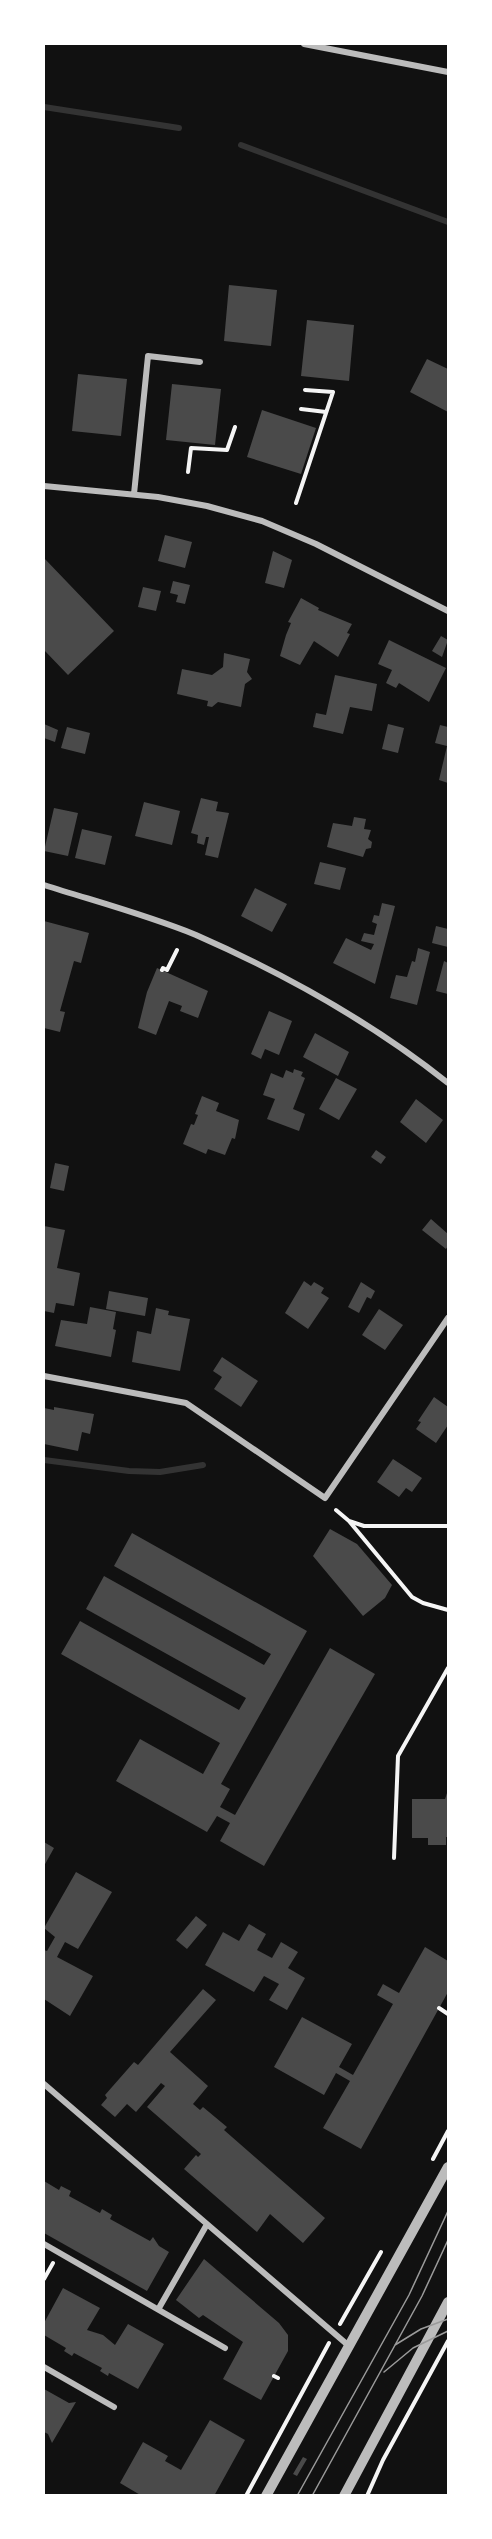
<svg xmlns="http://www.w3.org/2000/svg" width="492" height="2539" viewBox="0 0 492 2539" font-family="Georgia,serif">
<style>
.lines{fill:none;stroke-linecap:round;stroke-linejoin:round}
.stream{stroke:#333;stroke-width:6}
.building{fill:#4a4a4a}
.path{stroke:#f5f5f5;stroke-width:4}
.minor{stroke:#bcbcbc;stroke-width:6}
.tertiary{stroke:#bcbcbc;stroke-width:10}
.tram{stroke:#9a9a9a;stroke-width:1.5}
</style>
<rect width="100%" height="100%" fill="#111"/>
<g class="lines">
<path class="stream" d="M44 107 179 128
M241 145 448 222
M44 1460 129 1471 160 1472 203 1465"/>
</g>
<path class="building" d="M229 285 277 290 271 346 224 341Z
M307 320 354 325 349 381 301 376Z
M427 359 448 369V412L410 392Z
M78 374 127 379 121 436 72 431Z
M172 384 221 389 215 445 166 440Z
M262 410 316 428 301 474 247 457Z
M165 535 192 542 185 568 158 561Z
M273 551 292 560 284 588 265 583Z
M44 558 114 631 68 675 44 650Z
M173 581 190 585 185 604 176 602 178 595 170 593Z
M143 587 161 591 156 611 138 607Z
M301 598 319 608 318 610 352 624 347 633 350 634 338 657 314 641 300 665 280 656 286 635 291 623 288 622Z
M441 636 448 640 442 657 432 651Z
M389 640 446 668 429 702 399 683 396 688 386 683 392 670 378 664Z
M224 653 250 659 247 672 252 679 245 684 241 707 218 702 212 707 207 706 208 701 177 694 182 669 212 675 223 667Z
M335 675 377 684 372 711 350 707 343 734 313 727 316 713 326 715Z
M44 724 58 730 55 742 44 738Z
M388 724 404 728 398 753 382 749Z
M440 725 448 727V783L439 780 447 746 435 743Z
M67 727 90 733 85 754 61 748Z
M201 798 218 802 216 811 229 813 218 858 205 855 209 837H206L204 845 197 843 198 835 191 833Z
M144 802 180 811 172 845 135 836Z
M54 808 78 813 68 856 44 851Z
M354 817 366 819 364 829 371 830 368 839 372 842 371 848 366 849 363 857 327 847 333 823 352 826Z
M82 829 112 836 105 865 75 858Z
M320 862 346 868 340 890 314 884Z
M255 888 287 904 272 932 241 916Z
M382 903 395 906 375 984 333 963 346 938 371 950 374 944 361 941 364 933 374 935 377 924 372 922 374 915 379 916Z
M44 921 89 933 81 963 74 961 60 1011 65 1012 60 1032 44 1028Z
M436 926 448 929V947L432 943Z
M418 948 430 952 417 1005 390 998 396 975 407 977 412 961 415 962Z
M444 961 448 963V994L436 991Z
M157 968 208 991 198 1018 180 1011 182 1006 169 1001 156 1035 138 1028 147 992Z
M269 1011 292 1021 279 1055 265 1049 261 1059 251 1054Z
M315 1033 349 1052 338 1076 303 1057Z
M294 1069 303 1072 301 1076 305 1078 293 1109 305 1114 299 1131 267 1119 275 1099 263 1095 271 1073 283 1078 286 1070 293 1073Z
M336 1078 357 1089 339 1120 319 1109Z
M202 1096 219 1103 216 1111 239 1120 235 1139 232 1138 225 1155 208 1149 206 1154 183 1144 191 1124 194 1125 198 1115 195 1114Z
M416 1099 443 1120 426 1143 400 1122Z
M376 1150 386 1157 381 1164 371 1157Z
M55 1163 69 1166 64 1191 50 1188Z
M431 1219 448 1234V1246L446 1249 422 1230Z
M44 1226 65 1230 57 1268 80 1273 74 1306 56 1303 54 1313 44 1311Z
M304 1281 311 1286 314 1282 324 1288 321 1293 329 1298 308 1329 285 1313Z
M361 1282 375 1291 371 1299 367 1297 359 1313 348 1307Z
M109 1291 148 1298 145 1316 106 1309Z
M90 1307 116 1312 113 1329 116 1330 111 1357 55 1346 61 1320 87 1324Z
M156 1308 169 1311 168 1315 190 1319 180 1371 132 1362 137 1331 151 1334Z
M379 1309 403 1325 385 1350 362 1335Z
M222 1357 258 1381 241 1407 214 1389 222 1377 213 1371Z
M434 1397 448 1407V1425L436 1443 416 1429 421 1422 418 1421Z
M54 1407 94 1414 90 1434 82 1432 78 1451 44 1444V1408L54 1410Z
M393 1459 422 1478 412 1492 406 1488 399 1497 377 1482Z
M330 1529 357 1544 392 1585 385 1598 363 1616 313 1556Z
M132 1533 307 1631 221 1784 230 1789 220 1807 235 1815 330 1648 375 1674 264 1866 220 1841 230 1823 217 1816 207 1832 116 1781 140 1739 203 1774 220 1743 61 1654 80 1621 239 1710 246 1698 86 1609 104 1576 264 1665 271 1654 114 1566Z
M448 1790V1837H446V1845H428V1838H412V1799H445Z
M44 1842 54 1848 44 1866Z
M76 1872 112 1892 78 1949 65 1942 57 1957 93 1976 70 2016 44 1999V1950L47 1951 55 1937 44 1928Z
M196 1916 207 1925 187 1949 176 1940Z
M249 1924 266 1934 257 1950 272 1958 281 1942 298 1952 288 1968 305 1978 287 2010 269 2000 279 1984 264 1976 254 1992 205 1965 223 1932 239 1941Z
M425 1947 448 1961V1992L361 2149 323 2128 350 2081 336 2073 324 2095 274 2067 302 2017 352 2044 339 2067 353 2075 393 2004 377 1995 383 1984 399 1993Z
M203 1989 216 2000 170 2052 208 2086 193 2104 200 2110 203 2107 227 2127 224 2130 325 2218 303 2243 270 2214 257 2232 184 2169 196 2155 198 2157 201 2154 147 2107 165 2086 161 2083 136 2112 127 2104 115 2117 101 2105 107 2098 105 2095 134 2062 138 2065Z
M44 2181 59 2190 61 2186 71 2191 69 2196 100 2213 102 2209 112 2215 110 2219 150 2241 153 2237 159 2246 169 2252 147 2291 44 2233Z
M204 2259 279 2323 288 2335V2351L261 2400 223 2379 243 2342 203 2315 199 2318 176 2300Z
M63 2288 100 2308 87 2330 103 2335 115 2345 128 2324 164 2344 138 2389 109 2373 108 2376 100 2371 102 2368 74 2353 72 2356 64 2351 66 2348 44 2335V2323Z
M44 2389 69 2403 76 2402 52 2443 48 2434 44 2432Z
M210 2420 245 2440 214 2496H142L120 2483 143 2442 168 2456 165 2461 181 2470Z
M303 2457 307 2459 297 2476 293 2474Z"/>
<g class="lines">
<path class="path" d="M301 409 326 412
M188 472 191 448 227 450 235 427
M296 503 333 392 305 390
M162 970 163 968 167 970 177 950
M336 1510 349 1521 364 1526H448
M349 1521 412 1597 423 1603 448 1610
M394 1858 398 1756 448 1668
M439 2008 448 2014
M433 2159 448 2131
M44 2279 53 2263
M340 2324 381 2252
M274 2376 278 2378
M246 2496 329 2343
M367 2496 383 2460 448 2341"/>
<path class="minor" d="M304 44 448 72
M44 486 158 497 207 506 262 521 316 544 448 611
M134 494 148 356 200 362
M44 885C94 901 147 915 196 935 287 975 370 1021 448 1083
M44 1376 186 1403 325 1498 448 1318
M44 2084 349 2346
M44 2244 225 2348
M159 2308 206 2226
M44 2367 114 2407"/>
<path class="tertiary" d="M266 2496 448 2167
M344 2496 448 2302"/>
<path class="tram" d="M395 2345 421 2329 448 2319
M384 2372 413 2348 448 2331
M297 2496 409 2295 448 2211
M312 2496 422 2296 448 2240"/>
</g>
<rect width="492" height="2539" fill="none" stroke="#ffffff" stroke-width="90"/>
</svg>
